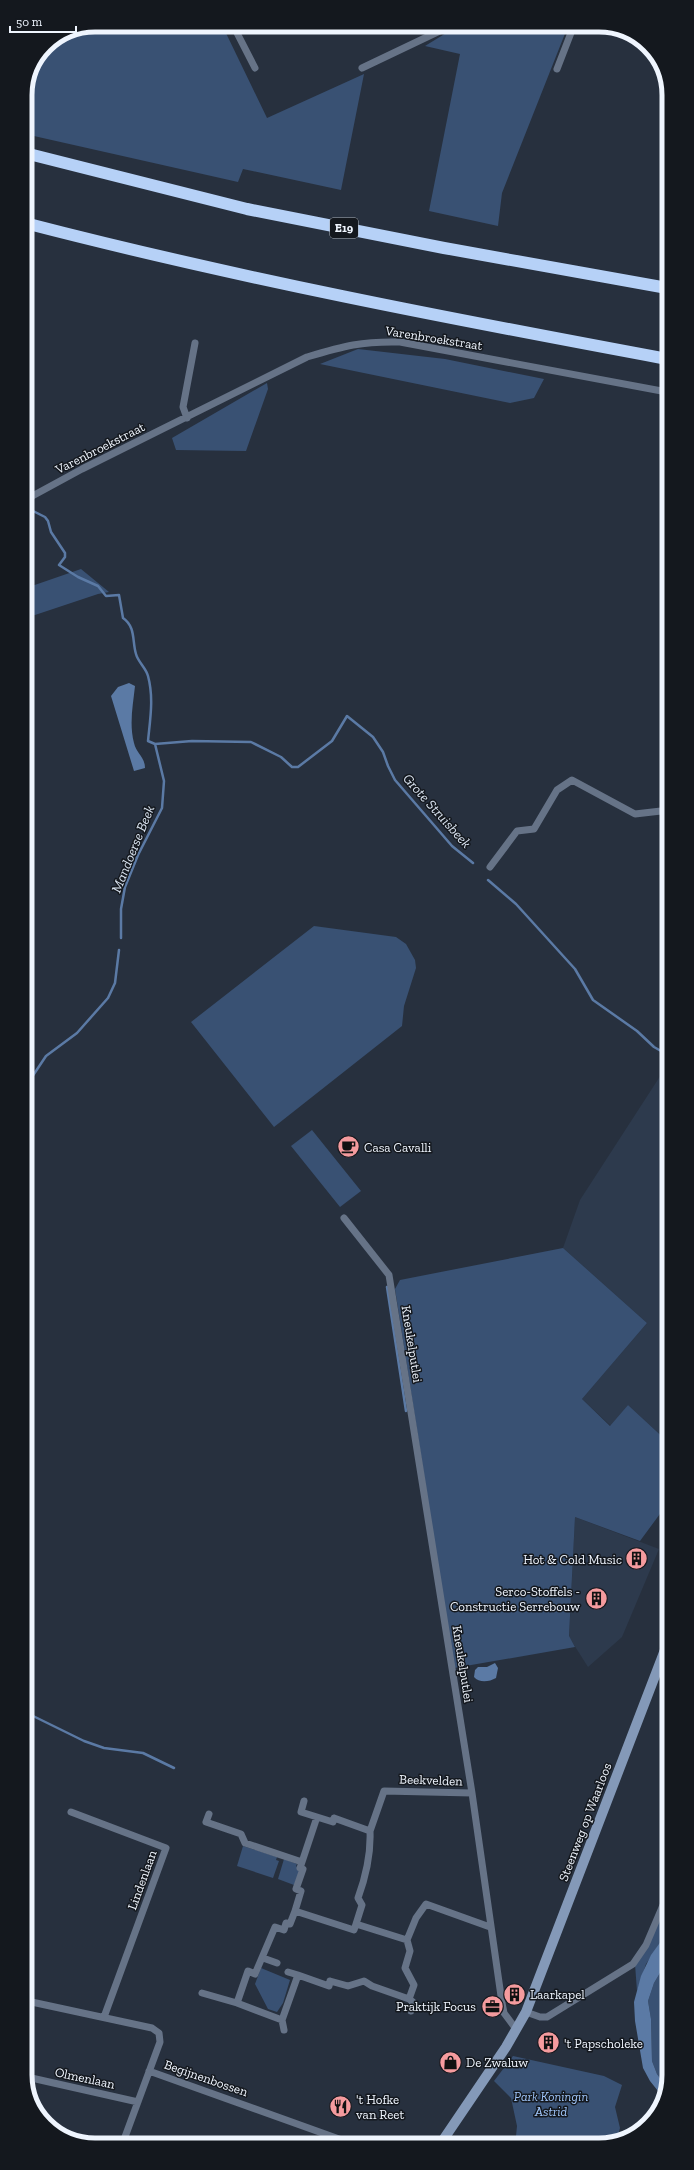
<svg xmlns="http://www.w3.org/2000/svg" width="694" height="2170" viewBox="0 0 694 2170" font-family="'Zilla Slab',serif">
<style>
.built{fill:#2d3a4d}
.green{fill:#395173}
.water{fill:#5b7aa5}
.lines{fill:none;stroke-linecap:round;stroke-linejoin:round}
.stream{stroke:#5b7aa5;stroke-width:2.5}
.street{stroke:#667387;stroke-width:7}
.secondary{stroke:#8499b8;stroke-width:10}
.highway{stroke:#b6d1f7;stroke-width:12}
.labels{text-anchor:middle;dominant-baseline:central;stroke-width:3;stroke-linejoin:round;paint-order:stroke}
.shield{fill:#14181e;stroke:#adb3bb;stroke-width:1}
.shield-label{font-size:12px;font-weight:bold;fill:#eff5fe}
.street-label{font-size:13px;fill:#eff5fe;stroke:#14181e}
.poi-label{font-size:13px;fill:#eff5fe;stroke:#14181e;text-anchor:start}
.park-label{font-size:13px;font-style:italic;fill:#a0c6fa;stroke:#14181e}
.water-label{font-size:14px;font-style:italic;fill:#dae4f1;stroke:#14181e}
.rim{fill:none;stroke:#eff5fe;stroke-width:5}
</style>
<rect width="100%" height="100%" fill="#27303e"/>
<path class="built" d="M668 1064V1442L628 1405 611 1426 582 1399 647 1323 563 1248 580 1200Z
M575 1517 659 1549 622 1637 588 1667 569 1637Z"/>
<path class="green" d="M568 26 502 193 498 226 429 211 460 54 425 46 456 27Z
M224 29 267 118 364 74 341 190 243 169 238 182 25 134V95L30 68 46 45 68 30Z
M358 349 445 359 544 379 534 398 510 403 320 364Z
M267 383 268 389 246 451 176 450 172 438Z
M26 558V588L81 569 109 592 98 594 26 618Z
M314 926 396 937 406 944 415 960 416 968 404 1006 402 1026 274 1127 191 1022Z
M312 1130 361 1191 340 1207 291 1146Z
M563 1248 647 1323 582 1399 610 1426 628 1405 668 1442V1503L640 1541 575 1517 569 1636 575 1647 454 1668 395 1289 400 1280Z
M243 1846 277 1857 276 1860 279 1861 273 1878 237 1866Z
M284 1859 297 1864 296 1866 300 1870 294 1885 278 1879Z
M669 1896V1916L664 1937 646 1964 637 1991 635 1964Z
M669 1958V2075L665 2085 657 2074 652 2061 651 2019 648 2001 654 1983Z
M261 1968 290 1980 283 2003 277 2012 268 2009 255 1984Z
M513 2056 604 2076 622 2085 615 2107 620 2128 616 2143H512L516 2136 517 2126 511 2098 494 2081Z"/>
<path class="water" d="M129 683 135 686C133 705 129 724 134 743 136 753 145 757 145 768L134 771 111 696 118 687Z
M495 1663 498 1668 496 1678C489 1682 479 1683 474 1677L475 1670 478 1667H487Z
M669 1916V1958L654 1983 648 2001 651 2019 652 2061 657 2074 665 2085 662 2096 650 2081 643 2068 635 2021 634 2002 641 1976 651 1955 664 1937Z"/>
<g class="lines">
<path class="stream" d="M25 507 45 517 48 521 51 532 65 553V557L59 565 78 577 98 586 106 596 119 595 123 618C136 627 132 641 136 654 138 662 146 668 148 676 154 698 150 720 148 741L155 744 192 741 251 742 281 757 292 767H298L332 741 347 716 373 737 383 752 388 766 395 780 452 846 473 863
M488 880 516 904 575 969 593 1000 637 1031 654 1047 668 1055
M121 938V909L125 887 138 855 162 808 164 781 155 744
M26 1086 46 1056 77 1033 108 998 115 983 119 950
M387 1287 406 1411
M27 1713 84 1741 104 1748 143 1753 174 1768"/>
<path class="street" d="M235 29 255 68
M362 68 448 27
M557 69 574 25
M187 418 183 407 195 343
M25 500 82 469 307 357C344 346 362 341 400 342L667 392
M490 867 517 831 534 829 557 790 572 780 635 814 661 811 668 814
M344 1218 389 1275 472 1793 502 2003 504 2013 516 2029
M304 1801 301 1812 317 1817
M71 1812 166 1848 104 2017
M209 1814 206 1822 241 1834 245 1843 302 1862
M370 1831 384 1791 472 1793
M295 1911 301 1891 296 1889 303 1869 300 1868 317 1817 333 1822 334 1818 370 1831C371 1854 366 1876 358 1898L362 1905 356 1924 407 1940
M263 1958 277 1963
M288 1972 298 1975
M202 1993 237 2003 248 1971 255 1974 275 1927 284 1930 286 1923 290 1924 295 1911 354 1930 356 1924
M409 1999 414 1985 405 1968 410 1951 407 1940 416 1918 426 1904 490 1927
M27 2001 152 2028 159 2033 160 2042 122 2145
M237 2003 282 2020
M526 2012 540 2017H547L633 1964 646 1945 669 1891
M284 2030 282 2020 298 1975 329 1986 330 1981 348 1986 364 1981 372 1986 409 1999 413 2002 411 2011
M149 2071 353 2144
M27 2077 138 2102"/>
<path class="secondary" d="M441 2143 506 2047 526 2012 668 1642"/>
<path class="highway" d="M25 153 247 209 444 248 667 288
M25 223C237 278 452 319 667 359"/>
</g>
<defs>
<symbol id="cafe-disc" viewBox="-11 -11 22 22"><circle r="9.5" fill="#f59b9e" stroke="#14181e"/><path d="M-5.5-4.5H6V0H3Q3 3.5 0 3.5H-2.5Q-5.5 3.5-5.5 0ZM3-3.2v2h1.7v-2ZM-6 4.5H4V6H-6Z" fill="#111"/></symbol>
<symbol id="building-disc" viewBox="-11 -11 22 22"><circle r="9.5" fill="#f59b9e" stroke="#14181e"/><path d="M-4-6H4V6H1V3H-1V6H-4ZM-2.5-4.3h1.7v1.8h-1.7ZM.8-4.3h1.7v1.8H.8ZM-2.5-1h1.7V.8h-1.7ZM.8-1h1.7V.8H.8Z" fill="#111"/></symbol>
<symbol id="office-disc" viewBox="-11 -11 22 22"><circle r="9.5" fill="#f59b9e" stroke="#14181e"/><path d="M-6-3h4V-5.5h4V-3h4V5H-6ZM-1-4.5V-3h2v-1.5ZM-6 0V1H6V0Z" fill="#111"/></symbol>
<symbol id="shop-disc" viewBox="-11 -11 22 22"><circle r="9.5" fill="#f59b9e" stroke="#14181e"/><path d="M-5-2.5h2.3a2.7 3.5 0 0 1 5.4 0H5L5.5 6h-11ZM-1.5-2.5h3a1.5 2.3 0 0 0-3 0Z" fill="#111"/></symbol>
<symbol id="restaurant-disc" viewBox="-11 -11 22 22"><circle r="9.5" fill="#f59b9e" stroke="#14181e"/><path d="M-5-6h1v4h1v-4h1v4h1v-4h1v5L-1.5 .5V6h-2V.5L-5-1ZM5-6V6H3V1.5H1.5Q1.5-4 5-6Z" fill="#111"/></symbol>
</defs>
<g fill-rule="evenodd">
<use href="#cafe-disc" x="336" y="1134" width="25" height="25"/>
<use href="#building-disc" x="624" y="1546" width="25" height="25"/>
<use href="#building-disc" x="584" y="1586" width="25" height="25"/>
<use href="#building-disc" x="502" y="1982" width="25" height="25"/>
<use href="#office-disc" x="480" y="1994" width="25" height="25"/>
<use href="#building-disc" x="536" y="2030" width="25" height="25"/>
<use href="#shop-disc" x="438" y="2050" width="25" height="25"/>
<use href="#restaurant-disc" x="328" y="2094" width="25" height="25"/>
</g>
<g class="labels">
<rect class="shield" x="330" y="218" width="28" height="20" rx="3"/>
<g class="shield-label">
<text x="344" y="228">E19</text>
</g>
<g class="street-label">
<text transform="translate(434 338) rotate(9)">Varenbroekstraat</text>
<text transform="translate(100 448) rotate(-27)">Varenbroekstraat</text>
<text transform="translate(412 1344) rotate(81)">Kneukelputlei</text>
<text transform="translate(463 1664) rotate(81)">Kneukelputlei</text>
<text transform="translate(431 1780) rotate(2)">Beekvelden</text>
<text transform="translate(585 1822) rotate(-69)">Steenweg op Waarloos</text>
<text transform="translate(142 1880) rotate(-70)">Lindenlaan</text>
<text transform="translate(85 2078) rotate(12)">Olmenlaan</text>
<text transform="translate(206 2078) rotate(19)">Begijnenbossen</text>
</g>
<g class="poi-label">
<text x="364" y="1147">Casa Cavalli</text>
<text x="622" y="1559" text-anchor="end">Hot &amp; Cold Music</text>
<text x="580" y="1591" text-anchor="end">Serco-Stoffels -<tspan x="580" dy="15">Constructie Serrebouw</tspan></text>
<text x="530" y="1994">Laarkapel</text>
<text x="476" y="2006" text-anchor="end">Praktijk Focus</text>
<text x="564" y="2043">'t Papscholeke</text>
<text x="466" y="2062">De Zwaluw</text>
<text x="356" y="2099">'t Hofke<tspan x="356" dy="15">van Reet</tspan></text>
</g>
<g class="park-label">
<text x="551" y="2096">Park Koningin<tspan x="551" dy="15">Astrid</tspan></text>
</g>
<g class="water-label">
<text transform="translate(437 811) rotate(48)">Grote Struisbeek</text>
<text transform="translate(133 849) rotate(-68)">Mandoerse Beek</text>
</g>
</g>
<path d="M0 0H694V2170H0ZM95 32H599A63 63 0 0 1 662 95V2075A63 63 0 0 1 599 2138H95A63 63 0 0 1 32 2075V95A63 63 0 0 1 95 32Z" fill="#14181e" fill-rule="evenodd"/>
<path class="rim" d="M95 32H599A63 63 0 0 1 662 95V2075A63 63 0 0 1 599 2138H95A63 63 0 0 1 32 2075V95A63 63 0 0 1 95 32Z"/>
<path d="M10 26v6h66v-6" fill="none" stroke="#eff5fe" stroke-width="2"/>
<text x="16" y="26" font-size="12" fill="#eff5fe" stroke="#14181e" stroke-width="3" paint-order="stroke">50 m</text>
</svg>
